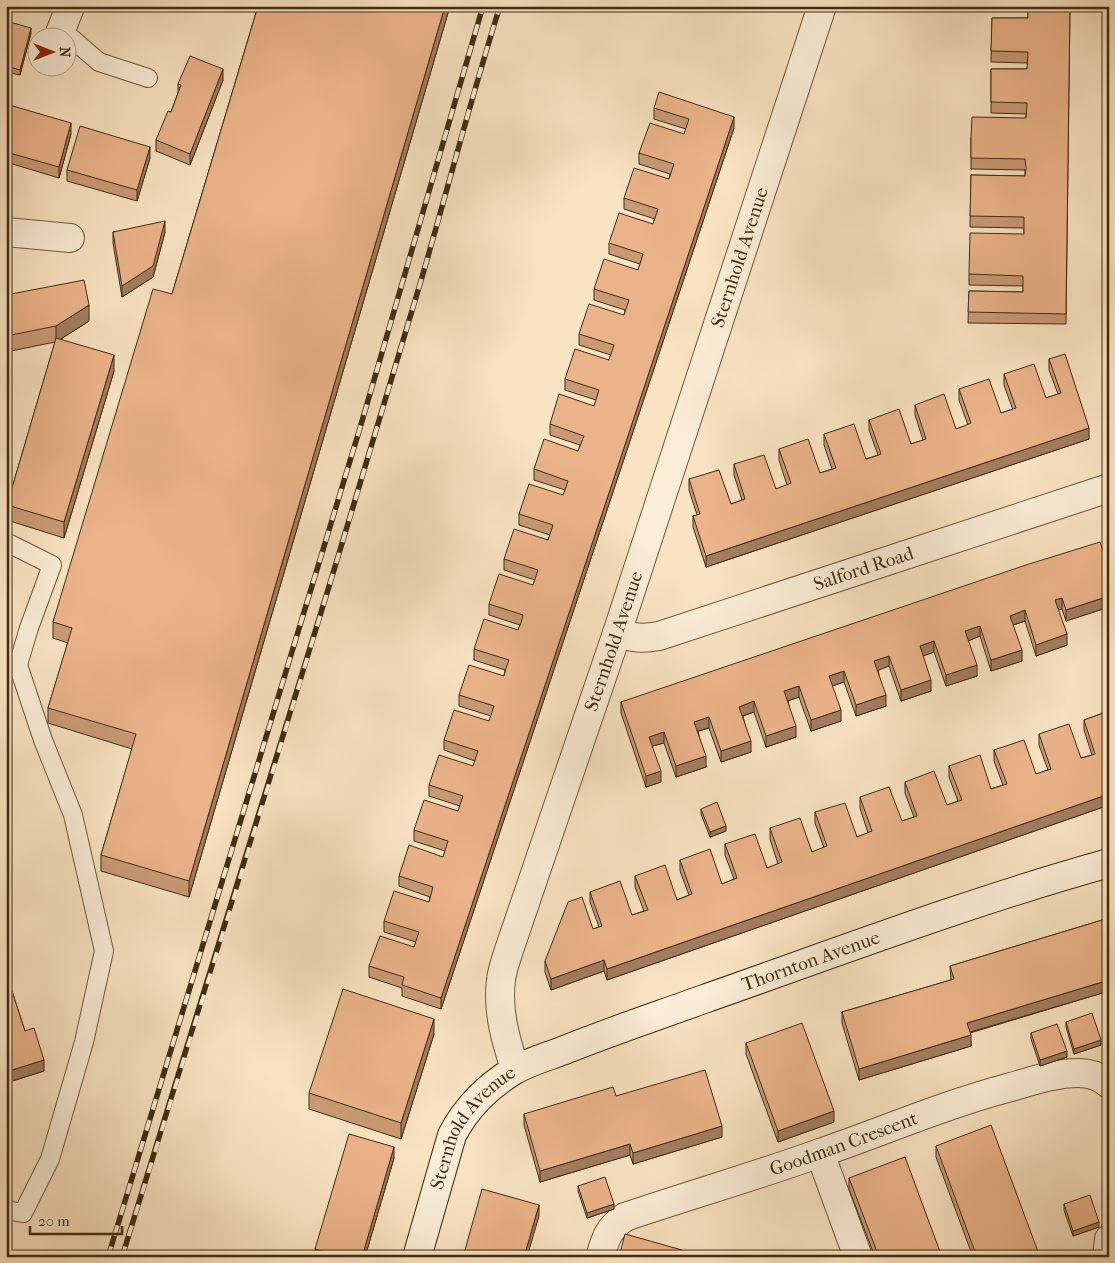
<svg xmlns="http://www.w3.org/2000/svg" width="1115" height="1263" viewBox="0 0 1115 1263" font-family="'IM FELL French Canon',serif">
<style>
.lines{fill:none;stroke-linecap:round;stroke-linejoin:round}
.service-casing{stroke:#6f5a3d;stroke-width:20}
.minor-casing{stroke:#6f5a3d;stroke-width:30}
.secondary-casing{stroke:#412c11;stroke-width:30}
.service{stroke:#fbedd7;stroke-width:18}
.minor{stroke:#fbedd7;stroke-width:28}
.secondary{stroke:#fbedd7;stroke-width:28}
.rail-casing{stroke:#412c11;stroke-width:5.5}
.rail{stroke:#fbedd7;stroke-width:4;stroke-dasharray:11;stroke-linecap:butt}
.wall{fill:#ca9a77;stroke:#412c11}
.shaded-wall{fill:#a47d61;stroke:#412c11}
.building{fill:#ebb38a;stroke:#412c11}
.labels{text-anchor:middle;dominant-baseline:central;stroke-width:4;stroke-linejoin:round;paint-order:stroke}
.street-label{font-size:19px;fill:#412c11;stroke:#fbedd7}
</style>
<rect width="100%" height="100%" fill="#f9e3c2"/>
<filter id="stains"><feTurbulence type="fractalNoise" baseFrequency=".004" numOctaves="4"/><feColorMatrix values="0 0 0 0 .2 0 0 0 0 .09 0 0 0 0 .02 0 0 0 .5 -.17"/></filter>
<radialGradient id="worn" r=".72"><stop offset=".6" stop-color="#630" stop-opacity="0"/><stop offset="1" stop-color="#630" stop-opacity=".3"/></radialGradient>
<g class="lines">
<defs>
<path id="service" d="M59 33 70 37 99 62 148 78
M6 542 52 565 29 628 18 665 43 740 73 815 104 951 84 1042 50 1159 23 1213 6 1210"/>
<g id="minor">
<path d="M58 38 70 7"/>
<path d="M6 232 70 238"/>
<path id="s1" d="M617 633C632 638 643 639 659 636L1109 488"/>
<path id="s2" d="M515 1069C506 1041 497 1011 501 980 502 970 506 960 509 950L617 633 822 6"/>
<path d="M820 1153 858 1257"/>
<path id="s3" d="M600 1257C606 1237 608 1229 625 1217 690 1195 756 1176 820 1153 884 1131 946 1104 1011 1087 1032 1081 1056 1073 1078 1073 1090 1073 1100 1076 1109 1084"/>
<path d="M1107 1257 1109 1239"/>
</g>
<g id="secondary">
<path id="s4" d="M417 1257 452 1135C467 1107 486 1088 513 1071 528 1062 546 1057 562 1051 609 1032 657 1016 704 999 838 952 972 901 1109 863"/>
</g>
</defs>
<use href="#service" class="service-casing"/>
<use href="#minor" class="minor-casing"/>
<use href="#secondary" class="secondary-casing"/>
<use href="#service" class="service"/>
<use href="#minor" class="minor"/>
<use href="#secondary" class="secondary"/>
<defs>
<path id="rail" d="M108 1257 360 428 483 6
M122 1257C224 933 323 609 420 284 447 192 471 98 500 6"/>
</defs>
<use href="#rail" class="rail-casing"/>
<use href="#rail" class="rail"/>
</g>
<path class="wall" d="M258 6H450L189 897 101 871V855L132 749 48 723V708L68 643 53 638V622L172 294Z
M992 6H1070L1066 324 968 323 969 291 1023 292V286L969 285V274L1024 234V228L970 227 971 175 1025 176V170L971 169V137L1026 118V114L991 113V69H1027L1028 63 991 62 992 18H1028V10H992Z
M6 21 31 33 20 75 6 72Z
M223 80 190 165 156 151V140L171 112 178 93V84Z
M6 104 71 134 59 178 6 162Z
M654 108 734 128 441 1009 402 996V988L369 977V966L414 947 416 942 384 932V921L429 902 430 897 399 886V876L443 857 445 851 414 841V830L458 811 460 806 429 796V785L473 766 475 761 444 750V740L489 721 491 716 459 706V695L504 676 505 670 474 660V649L518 630 520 625 489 615V604L533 585 535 580 504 570V559L548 540 550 535 519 525V514L563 495 565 490 534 480V469L578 451 580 445 550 435V424L594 406 596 400 565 390V379L609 360 611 355 579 345V334L624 315 625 310 594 300V289L638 270 640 264 609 254V243L653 224 655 219 624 209V198L669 179 670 174 639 164V153L684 134 686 129 654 119Z
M150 158 137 201 67 181V170Z
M113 232H165L153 277 122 297 113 243Z
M6 295 89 321 61 339 114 371 64 538 7 520V505L55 342 6 352Z
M1049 359 1089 439 706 567 693 527V516L697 515 689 490V479L731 504 742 500 734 475V464L776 489 787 485 779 460V449L820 473 832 469 824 445V434L866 459 878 455 869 430V420L911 444 923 440 915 415V405L956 429 968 425 959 400V389L1001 413 1013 410 1004 385V374L1046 398 1058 394 1049 370Z
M1109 568V607L1066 621 1062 609 1058 610 1067 645 1036 656 1025 621 1013 625 1022 661 991 671 980 636 968 641 977 676 946 686 934 652 923 656 931 691 901 701 889 666 878 670 886 706 856 716 844 682 832 686 841 721 811 731 799 697 788 701 796 737 766 747 754 712 743 716 751 752 721 762 709 728 698 731 706 767 676 777 664 743 652 746 661 782 646 787 621 713V702Z
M1109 667V683L1106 674V668Z
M1109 711V805L607 980 604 971 551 990 545 972V961L593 929 599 927 590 902V892L632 915 644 911 635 887V876L677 900 689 895 680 871V860L722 884 734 879 725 855V844L767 868 778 864 770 839V828L812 852 824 848 815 823V812L857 837 868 833 860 808V797L902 821 914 817 905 793V782L947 805 958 801 949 777V766L991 789 1003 785 994 761V750L1036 774 1048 770 1039 745V734L1081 758 1092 755 1084 730V720Z
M701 809 726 831 710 837 701 814Z
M1109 918V991L970 1033 971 1046 859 1080 842 1023V1012L951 980 950 966Z
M6 973 25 1031 44 1071 9 1082 6 1072Z
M1066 1022 1101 1045 1074 1054 1066 1027Z
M1031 1033 1067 1057 1040 1066 1031 1039Z
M434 1034 401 1139 309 1109V1093Z
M746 1043 834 1122 778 1142 746 1054Z
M616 1096 722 1137 633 1164 630 1155 540 1182 524 1125V1114Z
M936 1146 1040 1257H973L936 1157Z
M394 1158 365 1257H315V1249Z
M849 1178 942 1257H875L849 1189Z
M578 1186 614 1209 587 1218 578 1191Z
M1064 1204 1099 1227 1073 1236 1064 1210Z"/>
<path class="shaded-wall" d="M445 6H450L189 897V881Z
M31 28V33L20 75V70Z
M223 69V80L190 165V154Z
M734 117V128L441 1009V998Z
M71 123V134L59 178V167Z
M150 147V158L137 201V190Z
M165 221V232L153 277 122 297V286Z
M89 305V321L56 342V326Z
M114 355V371L64 538V522Z
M1089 428V439L706 567V556Z
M1109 596V607L1066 621V610Z
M1062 598V609L1055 611V600Z
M1025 610V621L1010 626V616Z
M980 626V636L965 642V631Z
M1067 634V645L1036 656V645Z
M934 641V652L920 657V646Z
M1022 650V661L991 671V660Z
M889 656V666L874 672V661Z
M977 665V676L946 686V675Z
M844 671V682L829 687V676Z
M931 680V691L901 701V690Z
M799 686V697L784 702V691Z
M886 695V706L856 716V705Z
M754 701V712L739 717V707Z
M841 710V721L811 731V720Z
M709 717V728L694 732V722Z
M796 726V737L766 747V736Z
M664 732V743L649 747V737Z
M751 741V752L721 762V751Z
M706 756V767L676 777V766Z
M661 771V782L646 787V776Z
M1109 794V805L607 980V969Z
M726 826V831L710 837V832Z
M9 941V952L6 953V942Z
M604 960V971L551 990V979Z
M1109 980V991L967 1033V1023Z
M434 1019V1034L401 1139V1123Z
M971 1035V1046L859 1080V1069Z
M1101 1040V1045L1074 1054V1049Z
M1067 1051V1057L1040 1066V1060Z
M44 1060V1071L9 1082V1071Z
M834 1111V1122L778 1142V1131Z
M722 1126V1137L633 1164V1153Z
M630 1144V1155L540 1182V1171Z
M394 1147V1158L365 1257H362Z
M614 1204V1209L587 1218V1213Z
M539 1205V1216L527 1257H524Z
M1099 1222V1227L1073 1236V1231Z"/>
<path class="building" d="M258 6H445L189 881 101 855 136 734 48 708 72 628 53 622 153 289 172 294Z
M1028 6H1070L1066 314 968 312 969 291 1023 292V276L969 274 970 233 1024 234V217L970 216 971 175 1025 176 1026 168 1025 159 971 158V137L972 117 1026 118 1027 103 991 102V69H1027L1028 52 991 51 992 18H1028Z
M6 21 31 28 20 70 6 66Z
M190 56 223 69 190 154 156 140 168 111 171 112 181 85 178 84Z
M659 92 734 117 441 998 402 985 404 977 369 966 380 936 414 947 419 932 384 921 394 891 429 902 433 887 399 876 409 845 443 857 448 841 414 830 424 800 458 811 463 796 429 785 439 755 473 766 478 751 444 740 454 710 489 721 494 706 459 695 469 665 504 676 506 668 509 660 474 649 484 619 518 630 521 623 523 615 489 604 499 574 533 585 538 570 504 559 514 529 548 540 553 525 519 514 529 484 563 495 566 487 568 481 534 469 544 439 578 451 584 436 550 424 559 394 594 406 599 390 565 379 575 349 609 360 614 345 579 334 589 304 624 315 629 300 594 289 604 259 638 270 643 254 609 243 619 213 653 224 658 209 624 198 634 168 669 179 674 164 639 153 650 123 684 134 689 119 654 108Z
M6 104 71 123 59 167 6 152Z
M80 126 150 147 137 190 67 170Z
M165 221 153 266 122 286 113 232Z
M84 280 89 305 56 326 6 336V295Z
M56 338 114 355 64 522 7 505Z
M1065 354 1089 428 706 556 693 516 700 514 689 479 719 470 731 504 745 499 734 464 764 455 776 489 791 483 779 449 808 439 820 473 836 468 824 434 854 424 866 459 873 457 881 454 869 420 899 409 911 444 926 439 915 405 944 394 956 429 964 426 971 423 959 389 989 379 1001 413 1016 408 1004 374 1034 364 1046 398 1061 393 1049 359Z
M1100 542 1109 568V596L1066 610 1062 598 1055 600 1067 634 1036 645 1025 610 1010 616 1022 650 991 660 980 626 965 631 977 665 946 675 934 641 920 646 931 680 901 690 889 656 874 661 886 695 856 705 844 671 829 676 841 710 811 720 799 686 784 691 796 726 766 736 754 701 739 707 751 741 721 751 709 717 694 722 706 756 676 766 664 732 649 737 661 771 646 776 621 702 1026 565Z
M1109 667V678L1106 668Z
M1109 711V794L607 969 604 960 551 979 545 961 568 902 582 897 593 929 602 926 590 892 620 881 632 915 648 910 635 876 665 865 677 900 692 894 680 860 710 849 722 884 737 878 725 844 755 834 767 868 782 862 770 828 800 818 812 852 819 849 827 846 815 812 845 803 857 837 872 831 860 797 889 787 902 821 917 816 905 782 934 771 947 805 962 800 949 766 980 755 991 789 1007 784 994 750 1024 740 1036 774 1051 769 1039 734 1069 724 1081 758 1089 756 1095 754 1084 720Z
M717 802 726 826 710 832 701 809Z
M1109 918V980L967 1023 971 1035 859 1069 842 1012 954 979 950 966Z
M6 934 9 941 6 942Z
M6 973 25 1031 34 1028 44 1060 9 1071 6 1062Z
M343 989 434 1019 401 1123 309 1093Z
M1092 1013 1101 1040 1074 1049 1066 1022Z
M802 1023 834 1111 778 1131 746 1043Z
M1057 1024 1067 1051 1040 1060 1031 1033Z
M705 1070 722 1126 633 1153 630 1144 540 1171 524 1114 613 1087 616 1096Z
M991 1125 1040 1257H977L936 1146Z
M349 1134 394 1147 362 1257H341L315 1249Z
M905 1157 942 1257H879L849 1178Z
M605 1177 614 1204 587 1213 578 1186Z
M482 1189 539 1205 524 1257H463Z
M1090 1195 1099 1222 1073 1231 1064 1204Z
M625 1234 682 1250 680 1257H619Z
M551 1253 563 1257H550Z
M323 1254 331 1257H322Z"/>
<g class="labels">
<g class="street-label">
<text stroke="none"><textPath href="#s2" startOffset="852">Sternhold Avenue</textPath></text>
<text stroke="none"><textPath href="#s1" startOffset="258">Salford Road</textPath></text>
<text stroke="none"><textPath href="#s2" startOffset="448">Sternhold Avenue</textPath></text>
<text stroke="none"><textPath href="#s4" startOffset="534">Thornton Avenue</textPath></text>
<text stroke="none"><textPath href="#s4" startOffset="144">Sternhold Avenue</textPath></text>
<text stroke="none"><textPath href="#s3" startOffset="279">Goodman Crescent</textPath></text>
</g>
</g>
<rect width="1115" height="1263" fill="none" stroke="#f9e3c2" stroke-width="25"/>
<rect x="8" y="8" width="1100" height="1248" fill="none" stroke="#412c11" stroke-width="2.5"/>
<rect x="12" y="12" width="1090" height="1238" fill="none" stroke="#412c11"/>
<g transform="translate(52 52) rotate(90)"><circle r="24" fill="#fbedd7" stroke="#b1a088"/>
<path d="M0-4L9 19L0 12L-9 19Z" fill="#8f2418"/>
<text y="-8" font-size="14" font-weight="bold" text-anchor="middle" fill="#412c11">N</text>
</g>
<path d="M30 1226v8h92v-8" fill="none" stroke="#412c11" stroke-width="2.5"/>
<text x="38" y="1226" font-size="15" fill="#412c11" stroke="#fbedd7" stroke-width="4" paint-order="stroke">20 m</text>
<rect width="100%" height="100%" filter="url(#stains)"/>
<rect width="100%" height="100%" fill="url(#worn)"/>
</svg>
